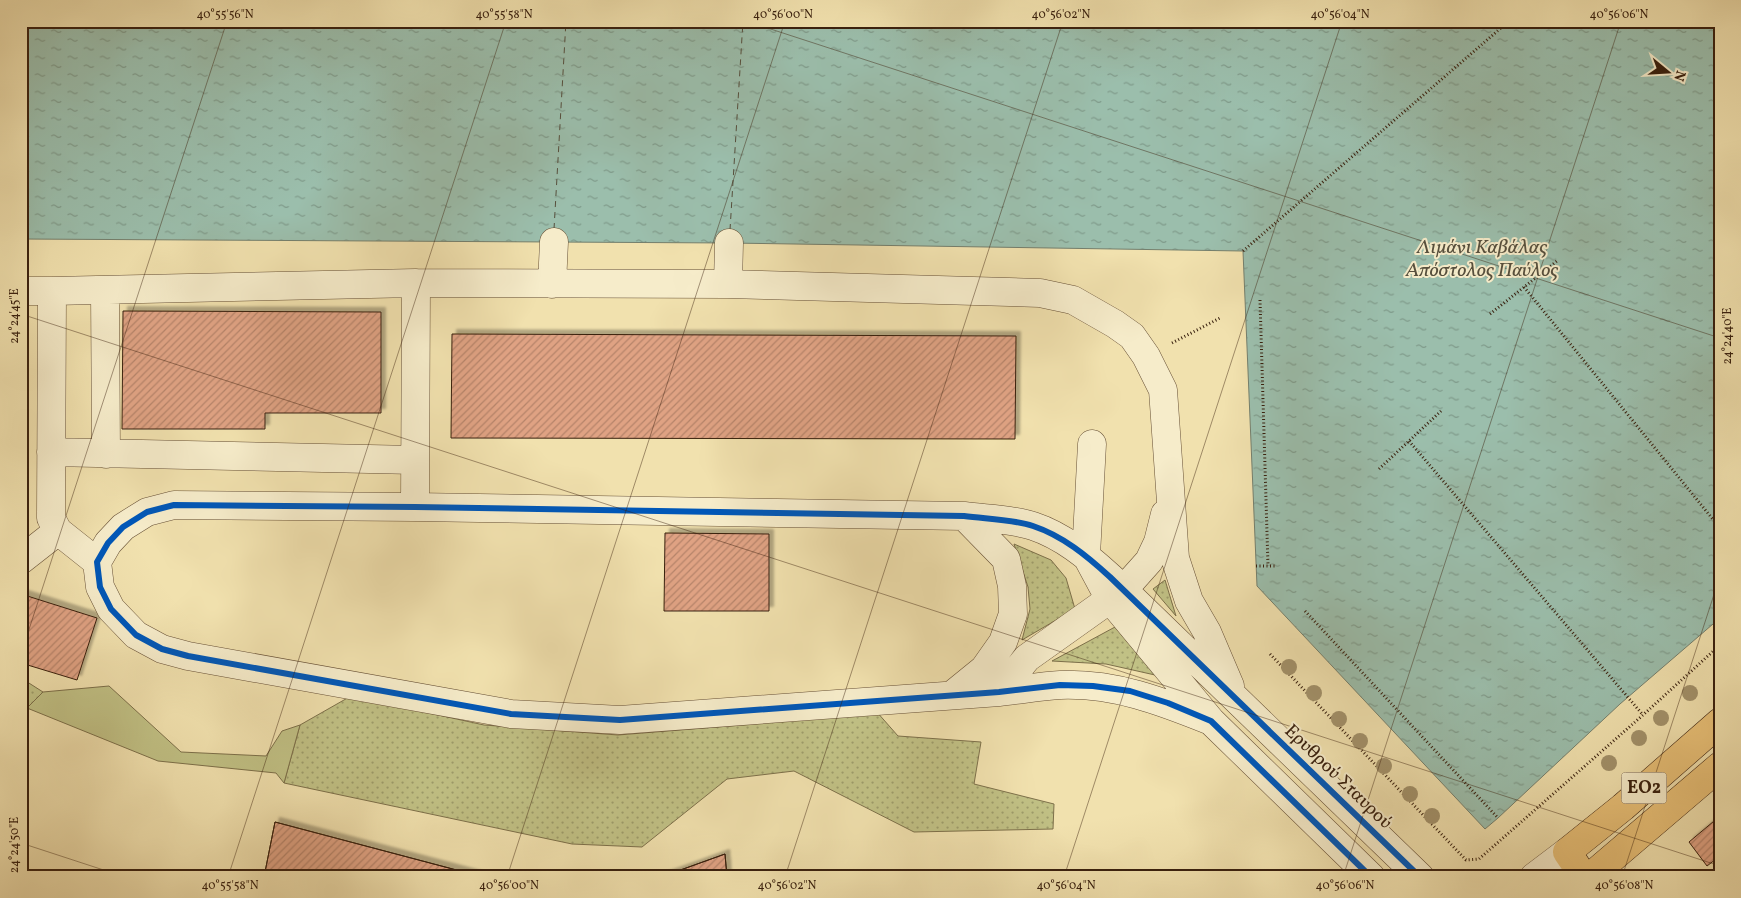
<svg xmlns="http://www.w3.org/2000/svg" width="1741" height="898" viewBox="0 0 1741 898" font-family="Vollkorn,serif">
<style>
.grass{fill:url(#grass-dots);stroke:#7d704a}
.green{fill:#c1c185;stroke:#7d704a}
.water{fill:url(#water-ripples);stroke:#747f6d}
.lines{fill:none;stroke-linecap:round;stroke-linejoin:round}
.ferry{stroke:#564f3d;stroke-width:1;stroke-dasharray:6 5;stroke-linecap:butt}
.building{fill:url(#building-hatch);stroke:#39200e;filter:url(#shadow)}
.minor-casing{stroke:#675036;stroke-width:29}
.major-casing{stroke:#39200e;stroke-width:29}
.path{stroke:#39200e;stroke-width:3;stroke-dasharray:1 2.5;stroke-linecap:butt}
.minor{stroke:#f6ecca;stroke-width:28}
.major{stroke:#e8c077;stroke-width:28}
.cycleway-casing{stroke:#f6ecca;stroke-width:9}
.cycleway{stroke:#0057b8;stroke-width:6}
.tree{fill:#a2916a}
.ticks{fill:none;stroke:#39200e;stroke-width:1;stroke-opacity:0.45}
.labels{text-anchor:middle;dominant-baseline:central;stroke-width:4;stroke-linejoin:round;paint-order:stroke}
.shield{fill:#f6ecca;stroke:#725d46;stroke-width:1}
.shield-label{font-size:18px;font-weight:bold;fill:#39200e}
.street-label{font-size:19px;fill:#39200e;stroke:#f6ecca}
.water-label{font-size:20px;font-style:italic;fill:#564f3d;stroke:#f6ecca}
.neatline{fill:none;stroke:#39200e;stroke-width:2}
.ticks-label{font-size:12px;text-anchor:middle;fill:#39200e}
</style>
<defs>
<pattern id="grass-dots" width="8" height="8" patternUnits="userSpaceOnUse" patternTransform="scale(1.25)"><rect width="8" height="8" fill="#c1c185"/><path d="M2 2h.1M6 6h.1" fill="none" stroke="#9e9c6b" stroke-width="1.8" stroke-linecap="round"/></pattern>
<pattern id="water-ripples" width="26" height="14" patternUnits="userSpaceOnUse" patternTransform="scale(1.25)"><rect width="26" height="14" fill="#9bbeac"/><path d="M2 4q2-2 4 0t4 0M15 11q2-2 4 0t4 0" fill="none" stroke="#7f9a8a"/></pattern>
<pattern id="building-hatch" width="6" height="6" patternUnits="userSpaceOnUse" patternTransform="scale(1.25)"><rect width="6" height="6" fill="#dfa283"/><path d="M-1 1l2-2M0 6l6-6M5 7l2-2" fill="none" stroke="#b6846a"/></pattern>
<filter id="shadow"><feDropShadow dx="4.5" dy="-4.5" stdDeviation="1" flood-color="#0004"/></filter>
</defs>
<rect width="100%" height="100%" fill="#f1e1ae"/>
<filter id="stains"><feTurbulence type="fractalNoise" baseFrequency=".004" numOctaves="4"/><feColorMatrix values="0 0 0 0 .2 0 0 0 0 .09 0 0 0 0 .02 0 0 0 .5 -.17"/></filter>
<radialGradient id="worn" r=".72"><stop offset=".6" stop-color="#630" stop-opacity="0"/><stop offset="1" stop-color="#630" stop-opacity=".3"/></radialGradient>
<path class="grass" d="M1014 544 1051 560 1066 578 1075 609 1022 640 1030 609 1028 587Z
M1165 580 1176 616 1153 589Z
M1115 627 1155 675 1106 664 1052 661Z
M21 678 43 692 27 708 21 705Z
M351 696 484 725 618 735 754 724 876 711 898 736 981 742 974 784 1054 804 1053 829 914 832 794 771 727 779 642 847 572 844 284 783 300 725Z"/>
<path class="green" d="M109 686 181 752 266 756 282 731 300 725 284 783 276 773 158 761 27 708 43 692Z"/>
<path class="water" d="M21 21H1720V618L1620 704 1498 818 1485 829 1257 586 1243 251 729 243 21 239Z"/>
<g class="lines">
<path class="ferry" d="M554 229 566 21
M730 230 743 21"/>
</g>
<path class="building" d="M123 311 381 312V413H265V429H122Z
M452 334 1016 336 1015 439 451 438Z
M665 533 769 534V611H664Z
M21 594 97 618 77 680 21 663Z
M1720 816V856L1707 866 1689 842Z
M275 822 483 877H329L318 874 317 877H264Z
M275 822 483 877H329L318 874 317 877H264Z
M725 854 727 877H661Z
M725 854 727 877H661Z"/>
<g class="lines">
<defs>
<path id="minor" d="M552 284 554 242
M728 284 729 243
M105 290 106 454
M21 291H52L51 518 58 531 97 562
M52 291 416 283 728 284 1040 293 1073 300 1115 324 1132 336 1146 356 1163 390 1175 558 1189 601 1207 632 1230 686
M1092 444 1086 555 1109 598 1211 721 1371 877
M51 452 415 460
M415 507 416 283
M21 560 58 531
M999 692 1027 658 1124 589 1149 561 1158 542 1165 514
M952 695 984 669 1003 642 1013 614 1012 586 1006 559 964 516
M1211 721C1161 701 1115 683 1060 685 1040 686 1020 690 999 692L620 720 511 714 188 656 162 649 136 635 111 609 100 587 97 562 108 543 123 527 147 512 174 505 415 507 964 516C987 519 1012 519 1033 526 1063 536 1087 556 1110 577L1420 877
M1534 877 1567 852"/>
<path id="major" d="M1584 877 1567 852 1623 807 1720 722
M1590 877 1720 766"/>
</defs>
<use href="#minor" class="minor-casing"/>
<use href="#major" class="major-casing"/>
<path class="path" d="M1243 251 1509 21
M1524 287 1720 528
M1260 300 1268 566
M1490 314 1557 261
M1172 343 1220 318
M1409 441 1643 715
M1379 469 1441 411
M1256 566H1276
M1305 611 1498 818
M1270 654 1466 860 1479 859 1643 715 1720 645"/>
<use href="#minor" class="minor"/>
<use href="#major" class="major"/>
<defs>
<path id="cycleway" d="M1371 877 1211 721 1168 703 1130 691 1093 686 1060 685 999 692 620 720 511 714 188 656 162 649 136 635 111 609 100 587 97 562 108 543 123 527 147 512 174 505 415 507 964 516C987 519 1012 519 1033 526 1063 536 1087 556 1110 577L1420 877"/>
</defs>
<use href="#cycleway" class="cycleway-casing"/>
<use href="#cycleway" class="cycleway"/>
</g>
<g class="tree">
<circle cx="1289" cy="667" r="8"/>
<circle cx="1314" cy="693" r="8"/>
<circle cx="1690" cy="693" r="8"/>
<circle cx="1661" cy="718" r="8"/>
<circle cx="1339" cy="719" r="8"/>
<circle cx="1639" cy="738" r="8"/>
<circle cx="1360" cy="741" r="8"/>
<circle cx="1609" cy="763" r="8"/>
<circle cx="1384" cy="766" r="8"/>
<circle cx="1410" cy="794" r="8"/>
<circle cx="1432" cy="816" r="8"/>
</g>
<path class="ticks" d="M746 21 1720 338M21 314 1720 866M21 654 227 21M21 843 125 877M228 877 506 21M507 877 785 21M785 877 1063 21M1064 877 1342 21M1343 877 1621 21M1622 877 1720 576"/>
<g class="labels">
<rect class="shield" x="1621.5" y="772.5" width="45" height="31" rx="4"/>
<g class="shield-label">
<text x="1644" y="788">ΕΟ2</text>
</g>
<g class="street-label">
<text transform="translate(1338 777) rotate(44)">Ερυθρού Σταυρού</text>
</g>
<g class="water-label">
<text x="1482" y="248">Λιμάνι Καβάλας<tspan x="1482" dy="23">Απόστολος Παύλος</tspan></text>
</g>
</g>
<rect width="1741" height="898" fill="none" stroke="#f1e1ae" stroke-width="55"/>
<g transform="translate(1668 72) rotate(108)" stroke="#f6ecca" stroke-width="4" paint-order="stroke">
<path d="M0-4L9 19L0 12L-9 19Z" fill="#39200e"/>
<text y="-8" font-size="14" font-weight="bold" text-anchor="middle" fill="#39200e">N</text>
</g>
<rect x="28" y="28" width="1686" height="842" class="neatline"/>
<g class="ticks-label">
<text x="225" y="18">40°55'56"N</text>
<text x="504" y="18">40°55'58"N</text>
<text x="783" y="18">40°56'00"N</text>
<text x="1061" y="18">40°56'02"N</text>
<text x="1340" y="18">40°56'04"N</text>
<text x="1619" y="18">40°56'06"N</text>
<text transform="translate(14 316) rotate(-90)" y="4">24°24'45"E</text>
<text transform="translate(1727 336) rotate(-90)" y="4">24°24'40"E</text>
<text transform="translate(14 845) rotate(-90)" y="4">24°24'50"E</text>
<text x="230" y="889">40°55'58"N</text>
<text x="509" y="889">40°56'00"N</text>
<text x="787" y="889">40°56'02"N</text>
<text x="1066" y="889">40°56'04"N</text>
<text x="1345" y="889">40°56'06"N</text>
<text x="1624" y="889">40°56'08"N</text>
</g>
<rect width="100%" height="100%" filter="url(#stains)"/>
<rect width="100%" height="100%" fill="url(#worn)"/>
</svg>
